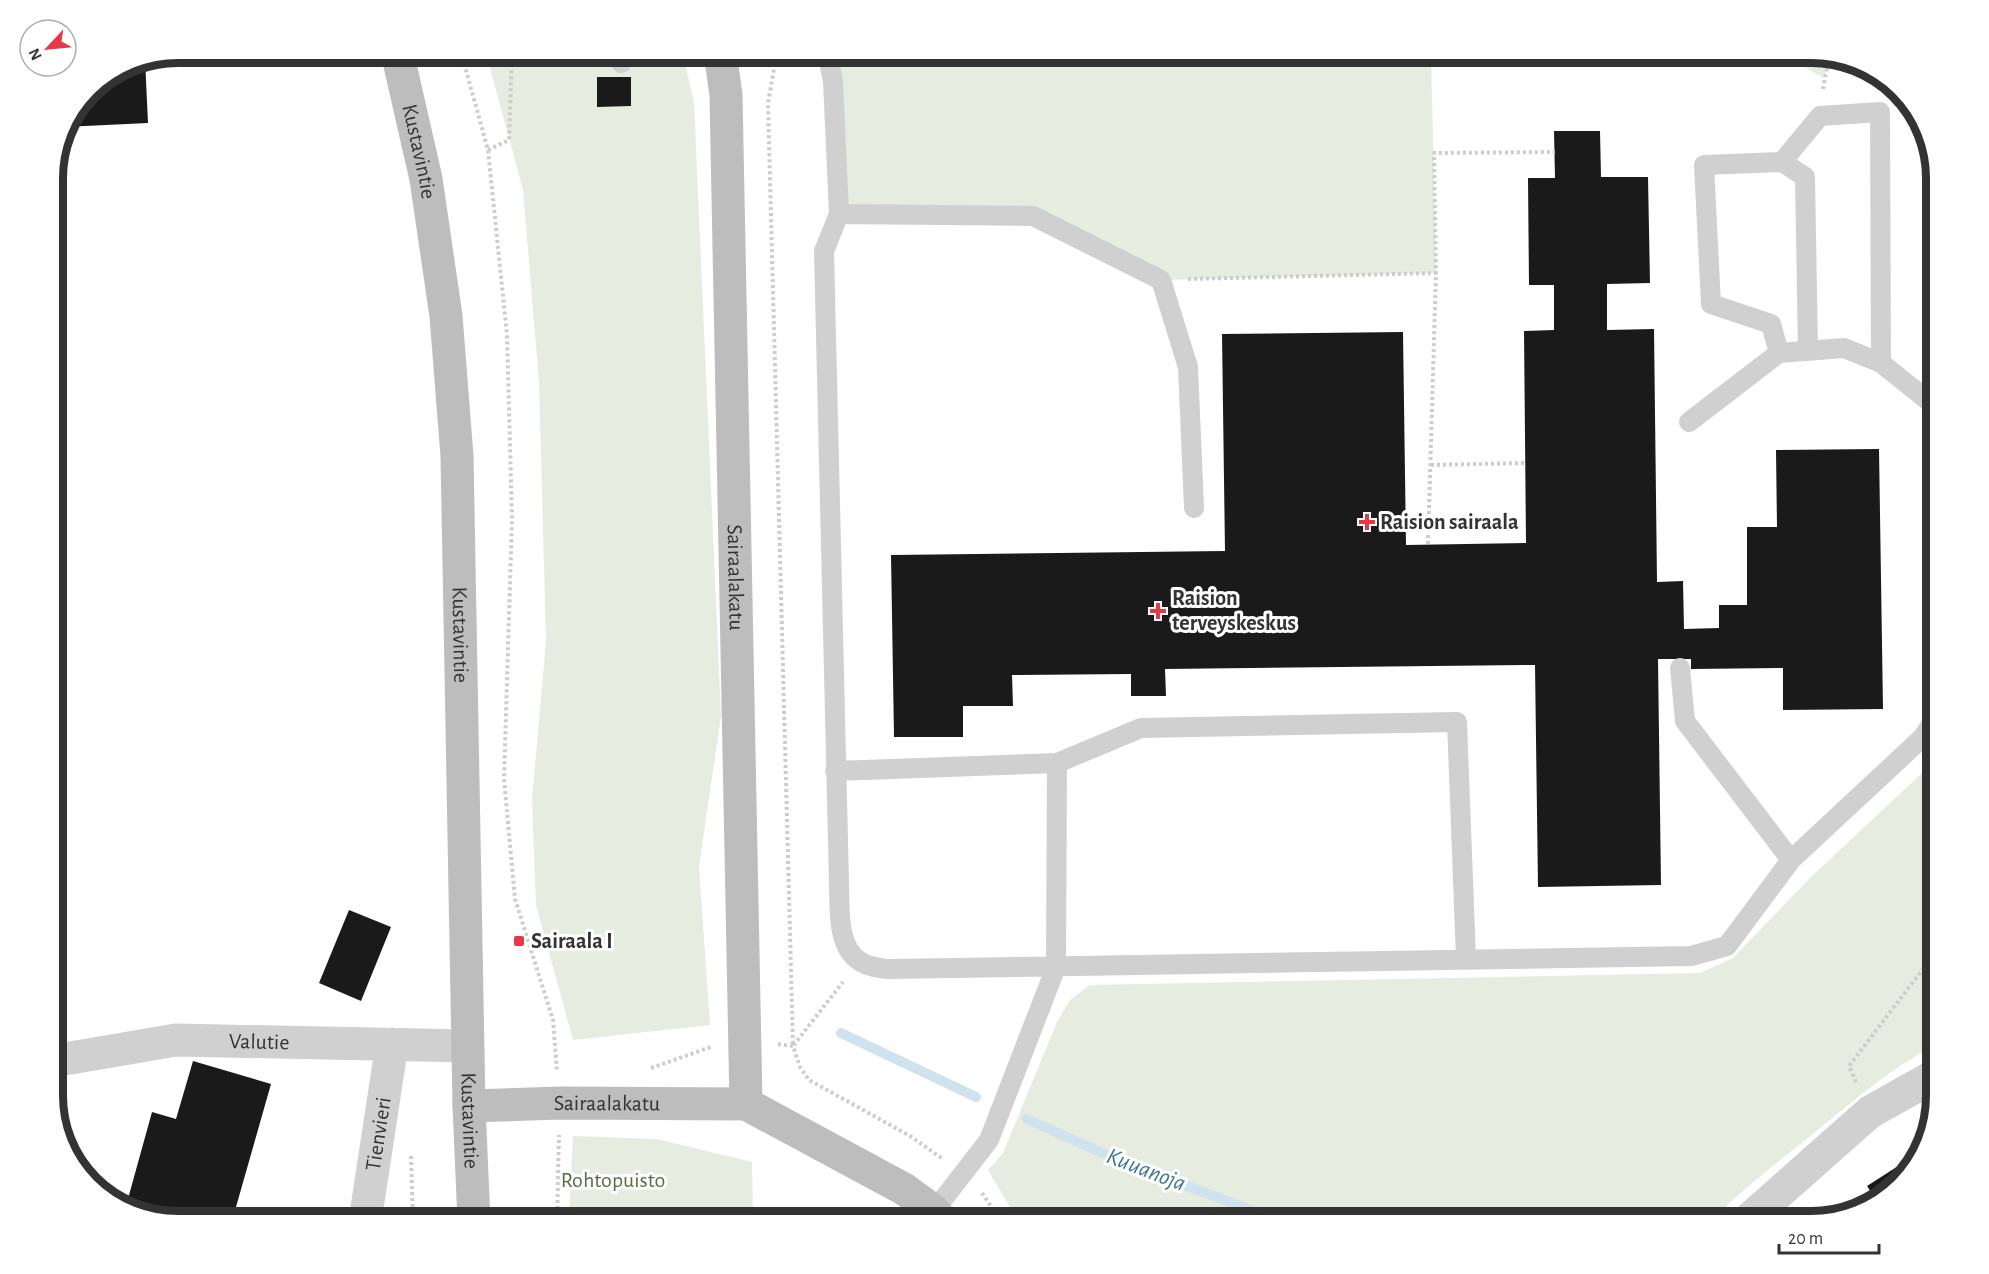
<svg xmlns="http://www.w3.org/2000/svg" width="1989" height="1274" viewBox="0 0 1989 1274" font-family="'Alegreya Sans',sans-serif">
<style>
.green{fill:#e6ecdf}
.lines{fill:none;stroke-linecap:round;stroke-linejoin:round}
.stream{stroke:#cfe2ee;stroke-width:10}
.building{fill:#1a1a1a}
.path{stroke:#cdcdcd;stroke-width:4;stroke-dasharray:3 3;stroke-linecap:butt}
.lane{stroke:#d0d0d0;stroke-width:20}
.street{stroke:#d0d0d0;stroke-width:33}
.secondary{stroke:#bdbdbd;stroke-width:33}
.poi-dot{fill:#e63946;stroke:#fff;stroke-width:2}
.labels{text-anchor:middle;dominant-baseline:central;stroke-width:6;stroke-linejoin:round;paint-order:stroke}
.street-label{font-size:22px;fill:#333;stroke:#fff}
.poi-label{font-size:22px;font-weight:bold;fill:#333;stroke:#fff;text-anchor:start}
.park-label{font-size:22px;fill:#56703f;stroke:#fff}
.water-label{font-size:24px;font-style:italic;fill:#3f7597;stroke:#fff}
.rim{fill:none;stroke:#333;stroke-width:8}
</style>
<rect width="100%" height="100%" fill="#fff"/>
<path class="green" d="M486 53H683L694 103 721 716 699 867 710 1025 573 1040 536 905 532 800 546 641 539 382 523 190Z
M827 53H1431L1436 273 1161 280 1033 216 839 214Z
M1778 53H1811L1829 58 1824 78Z
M1936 760V1045C1890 1068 1850 1104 1809 1137 1776 1164 1741 1189 1712 1221H1018L988 1170 1003 1153 1057 1022 1070 1000 1090 985 1700 973 1733 958 1813 875Z
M573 1136 657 1139 752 1162 753 1221H569Z"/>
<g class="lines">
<path class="stream" d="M841 1033 976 1097
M1027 1119 1118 1160 1256 1212 1262 1221"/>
</g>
<path class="building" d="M145 59 148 123 64 127 89 89 130 62Z
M597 77H631V106L597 107Z
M1554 131H1600L1601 177H1648L1650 283 1607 284V330L1654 329 1657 582 1683 581 1684 629 1719 628V605H1747V527H1777L1776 450 1879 449 1883 709 1783 710V668L1691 669V659H1658L1661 885 1538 887 1535 665 1165 669 1166 696H1131V674L1012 675 1013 706H963V737H894L891 555 1225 551 1222 334 1403 332 1406 545 1526 543 1524 331 1554 330V285H1529L1528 178H1555Z
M349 910 391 927 361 1001 319 983Z
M193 1061 271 1084 232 1221 178 1222 126 1206 152 1112 176 1119Z
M1920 1152 1916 1166 1877 1201 1867 1186Z"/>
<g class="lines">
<path class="path" d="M461 52 488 150 507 335 512 519 504 779 515 899 553 1020 557 1071
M777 52 768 103 793 1046 843 982
M1823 89 1829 58
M488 150 509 140 512 52
M1188 279 1436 273
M1431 465 1526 463
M1428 544 1436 273 1434 153 1555 152
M778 1044 793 1046 800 1067 809 1080 910 1136 943 1159
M651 1068 711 1047
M1856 1082 1849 1066 1936 952
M411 1156 413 1221
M982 1193 1001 1221
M557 1221 559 1135"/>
<path class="lane" d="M827 52 833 81 839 214 824 251 839 883C840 907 836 948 861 962 869 967 879 968 888 969L1691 956 1727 946 1791 860 1923 737 1936 717
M621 63 625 52
M1782 162 1805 177 1808 351
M839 214 1033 216 1161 280 1188 367 1194 508
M1779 353 1771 324 1711 304 1704 165 1782 162 1820 116 1880 112 1881 363
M1689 422 1779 353 1844 348 1881 363 1936 407
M1680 668 1685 721 1791 860
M835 771 1057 763 1141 728 1457 722 1466 959
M934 1211 989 1140 1056 967 1057 763"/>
<g class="street">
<path id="s1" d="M53 1061 176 1040 467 1046"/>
<path id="s2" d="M365 1221 392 1044"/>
<path d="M1747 1221 1870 1112 1936 1075"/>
</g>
<g class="secondary">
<path id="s3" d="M397 52 426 179 446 316 457 456 469 1106 474 1221"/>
<path id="s4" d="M720 52 726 95 746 1104"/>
<path id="s5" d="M469 1106 560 1103 746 1104 904 1189 934 1211 942 1221"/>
</g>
</g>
<g class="poi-dot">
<path d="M1364 513h6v6h6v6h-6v6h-6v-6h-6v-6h6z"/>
<path d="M1155 602h6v6h6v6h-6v6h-6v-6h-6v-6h6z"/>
<rect x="513" y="935" width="12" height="12" rx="3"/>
</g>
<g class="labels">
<g class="street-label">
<text stroke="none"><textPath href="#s3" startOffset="102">Kustavintie</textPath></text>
<text stroke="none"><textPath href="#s4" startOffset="526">Sairaalakatu</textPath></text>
<text stroke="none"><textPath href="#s3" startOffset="588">Kustavintie</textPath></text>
<text stroke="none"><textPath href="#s1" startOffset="208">Valutie</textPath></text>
<text stroke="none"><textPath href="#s5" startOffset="138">Sairaalakatu</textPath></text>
<text stroke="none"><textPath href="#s3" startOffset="1074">Kustavintie</textPath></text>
<text stroke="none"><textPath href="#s2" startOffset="88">Tienvieri</textPath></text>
</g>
<g class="poi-label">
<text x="1380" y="522">Raision sairaala</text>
<text x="1172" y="598">Raision<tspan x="1172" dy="25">terveyskeskus</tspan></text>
<text x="531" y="941">Sairaala I</text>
</g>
<g class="park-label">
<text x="613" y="1180">Rohtopuisto</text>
</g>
<g class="water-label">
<text transform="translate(1146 1170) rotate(21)">Kuuanoja</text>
</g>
</g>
<path d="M0 0H1989V1274H0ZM178 63H1811A115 115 0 0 1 1926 178V1096A115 115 0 0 1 1811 1211H178A115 115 0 0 1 63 1096V178A115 115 0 0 1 178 63Z" fill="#fff" fill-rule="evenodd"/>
<path class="rim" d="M178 63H1811A115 115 0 0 1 1926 178V1096A115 115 0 0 1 1811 1211H178A115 115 0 0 1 63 1096V178A115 115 0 0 1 178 63Z"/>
<g transform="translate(48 48) rotate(244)"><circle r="28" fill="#ffffff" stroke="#adadad" stroke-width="1.5"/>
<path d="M0-4.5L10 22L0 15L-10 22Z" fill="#e63946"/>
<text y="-9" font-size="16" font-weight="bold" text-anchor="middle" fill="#333333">N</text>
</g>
<path d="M1779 1244v9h100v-9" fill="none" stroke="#333333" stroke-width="3"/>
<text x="1788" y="1244" font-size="18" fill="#333333" stroke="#ffffff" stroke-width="4.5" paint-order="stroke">20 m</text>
</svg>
